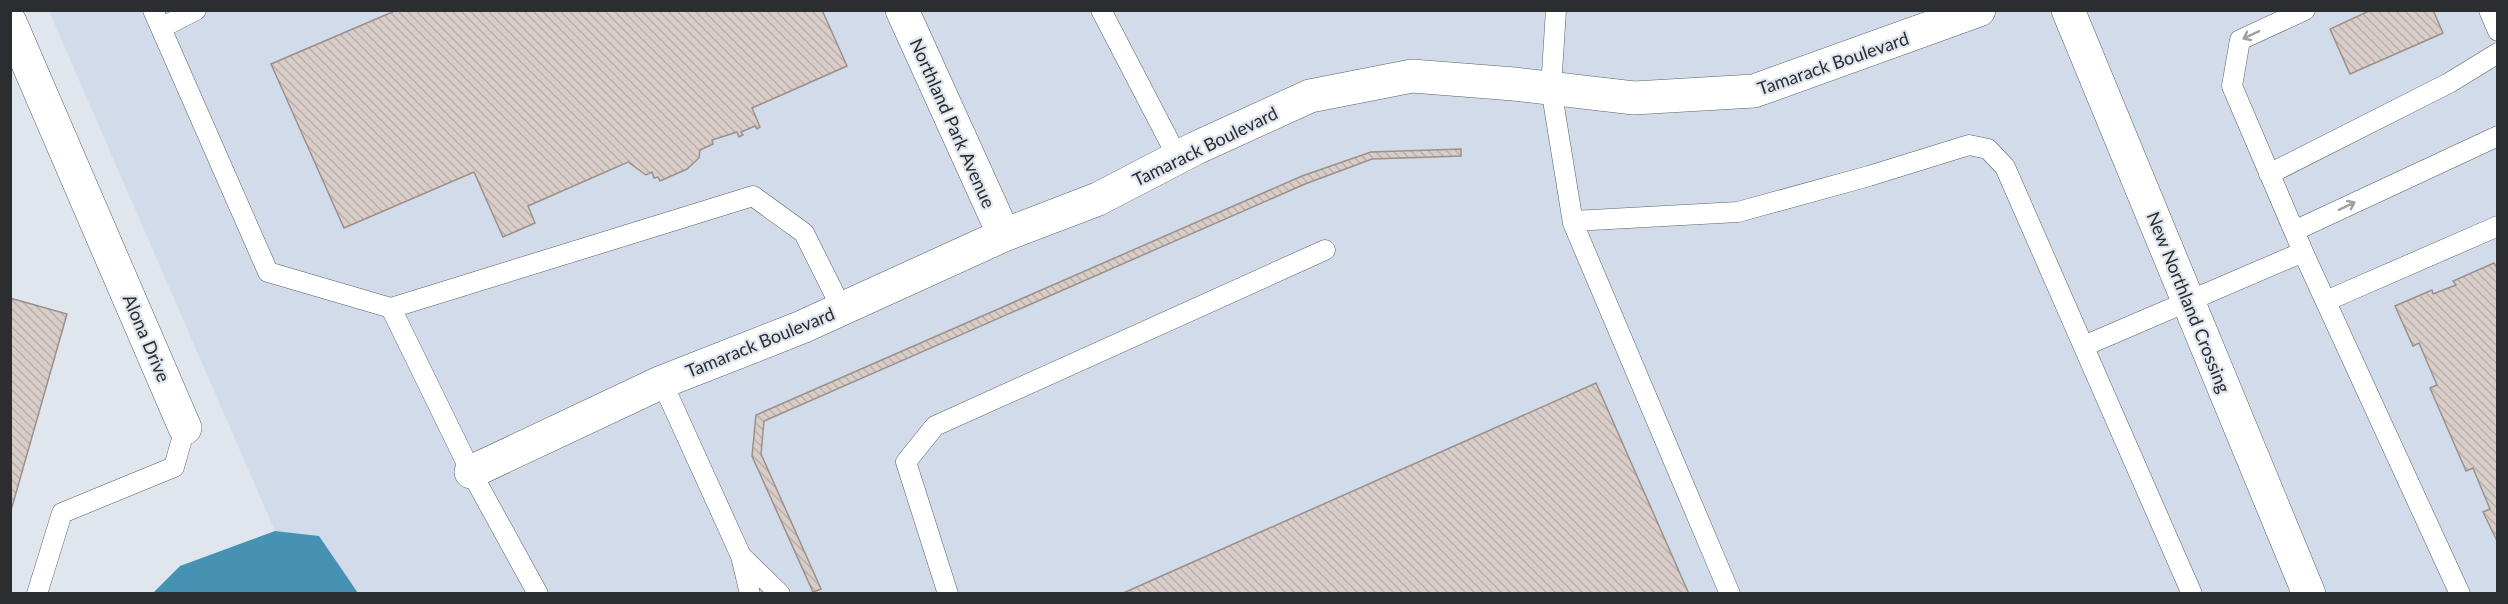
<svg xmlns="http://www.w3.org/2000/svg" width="2508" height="604" viewBox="0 0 2508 604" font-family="Lato,sans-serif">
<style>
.built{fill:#d1dbea}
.water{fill:#4692b2}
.building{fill:url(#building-back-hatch);stroke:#9b908c;stroke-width:1.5}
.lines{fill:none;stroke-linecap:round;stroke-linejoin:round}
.lane-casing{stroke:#5a6068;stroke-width:21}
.street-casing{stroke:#5a6068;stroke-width:34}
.lane{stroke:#fff;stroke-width:20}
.street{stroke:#fff;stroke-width:33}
.oneway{stroke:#a0a0a2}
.labels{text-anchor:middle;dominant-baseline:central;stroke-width:4.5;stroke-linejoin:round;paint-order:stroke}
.street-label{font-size:18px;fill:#2b2d31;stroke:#dfe6ee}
</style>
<defs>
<pattern id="building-back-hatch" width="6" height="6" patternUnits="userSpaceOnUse" patternTransform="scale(1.5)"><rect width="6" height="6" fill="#d8cdc8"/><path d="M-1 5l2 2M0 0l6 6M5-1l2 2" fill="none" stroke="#bab0ac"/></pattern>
</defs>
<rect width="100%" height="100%" fill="#dfe6ee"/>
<path class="built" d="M49 11H2497V593H358L319 536 275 531Z"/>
<path class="water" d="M275 531 319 536 358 593H153L180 566Z"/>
<path class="building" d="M397 10H822L847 66 752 108 760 127 757 129 755 126 741 132 743 135 739 137 737 132 712 140 713 144 700 150 699 158 687 169 660 181 658 177 654 178 652 172 646 175 628 162 528 206 535 223 503 237 474 172 344 228 271 64Z
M2371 10H2433L2443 33 2350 74 2330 29Z
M1461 149V156L1372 159 1305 184 764 421 761 454 821 589 813 592 752 456 756 415 1302 176 1371 152Z
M2494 263 2498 270V543L2483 512 2490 509 2473 468 2466 471 2430 388 2437 385 2419 343 2413 346 2395 306 2432 290 2433 294 2456 285 2453 281Z
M10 298 67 314 10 514Z
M1596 383 1689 594H1121Z"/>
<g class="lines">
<defs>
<path id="lane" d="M153 10 268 272 391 308 471 472 538 594
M1101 10 1178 158
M1556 10 1551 88 1573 223 1730 594
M2305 10 2240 40 2232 86 2303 252 2460 594
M2489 10 2498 31
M161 28 196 10
M2269 174 2449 83 2498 53
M1573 221 1738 212 1869 176 1969 145 1988 149 2005 167 2192 594
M2294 231 2498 136
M2326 301 2498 226
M391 308 753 196 804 233 842 309
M2084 346 2303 252
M662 382 741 556
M37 594 62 513 174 467 185 428
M750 594 741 556 780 594
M948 594 906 462 935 426 1325 250"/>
<path id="street" d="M902 10 1004 235
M2068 10 2309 594
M10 22 185 428
M471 472 662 382 802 327 1004 235 1098 199 1196 148 1310 96 1412 76 1514 84 1634 98 1754 91 1979 10"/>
</defs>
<use href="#lane" class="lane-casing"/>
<use href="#street" class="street-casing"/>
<use href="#lane" class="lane"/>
<use href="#street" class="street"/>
</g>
<defs><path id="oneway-shaft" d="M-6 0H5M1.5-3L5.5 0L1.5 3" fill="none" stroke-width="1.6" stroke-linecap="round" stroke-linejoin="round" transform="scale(1.5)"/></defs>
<g class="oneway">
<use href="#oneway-shaft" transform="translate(2251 35) rotate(155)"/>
<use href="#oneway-shaft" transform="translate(2347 206) rotate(-25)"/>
</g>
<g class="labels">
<g class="street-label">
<text transform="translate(1833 63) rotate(-19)">Tamarack Boulevard</text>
<text transform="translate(953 123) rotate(66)">Northland Park Avenue</text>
<text transform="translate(1205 146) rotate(-26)">Tamarack Boulevard</text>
<text transform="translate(2189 302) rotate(68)">New Northland Crossing</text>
<text transform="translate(147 338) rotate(67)">Alona Drive</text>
<text transform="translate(760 342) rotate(-22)">Tamarack Boulevard</text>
</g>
</g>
<rect width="2508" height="604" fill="none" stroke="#2b2d31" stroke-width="24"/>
</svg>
